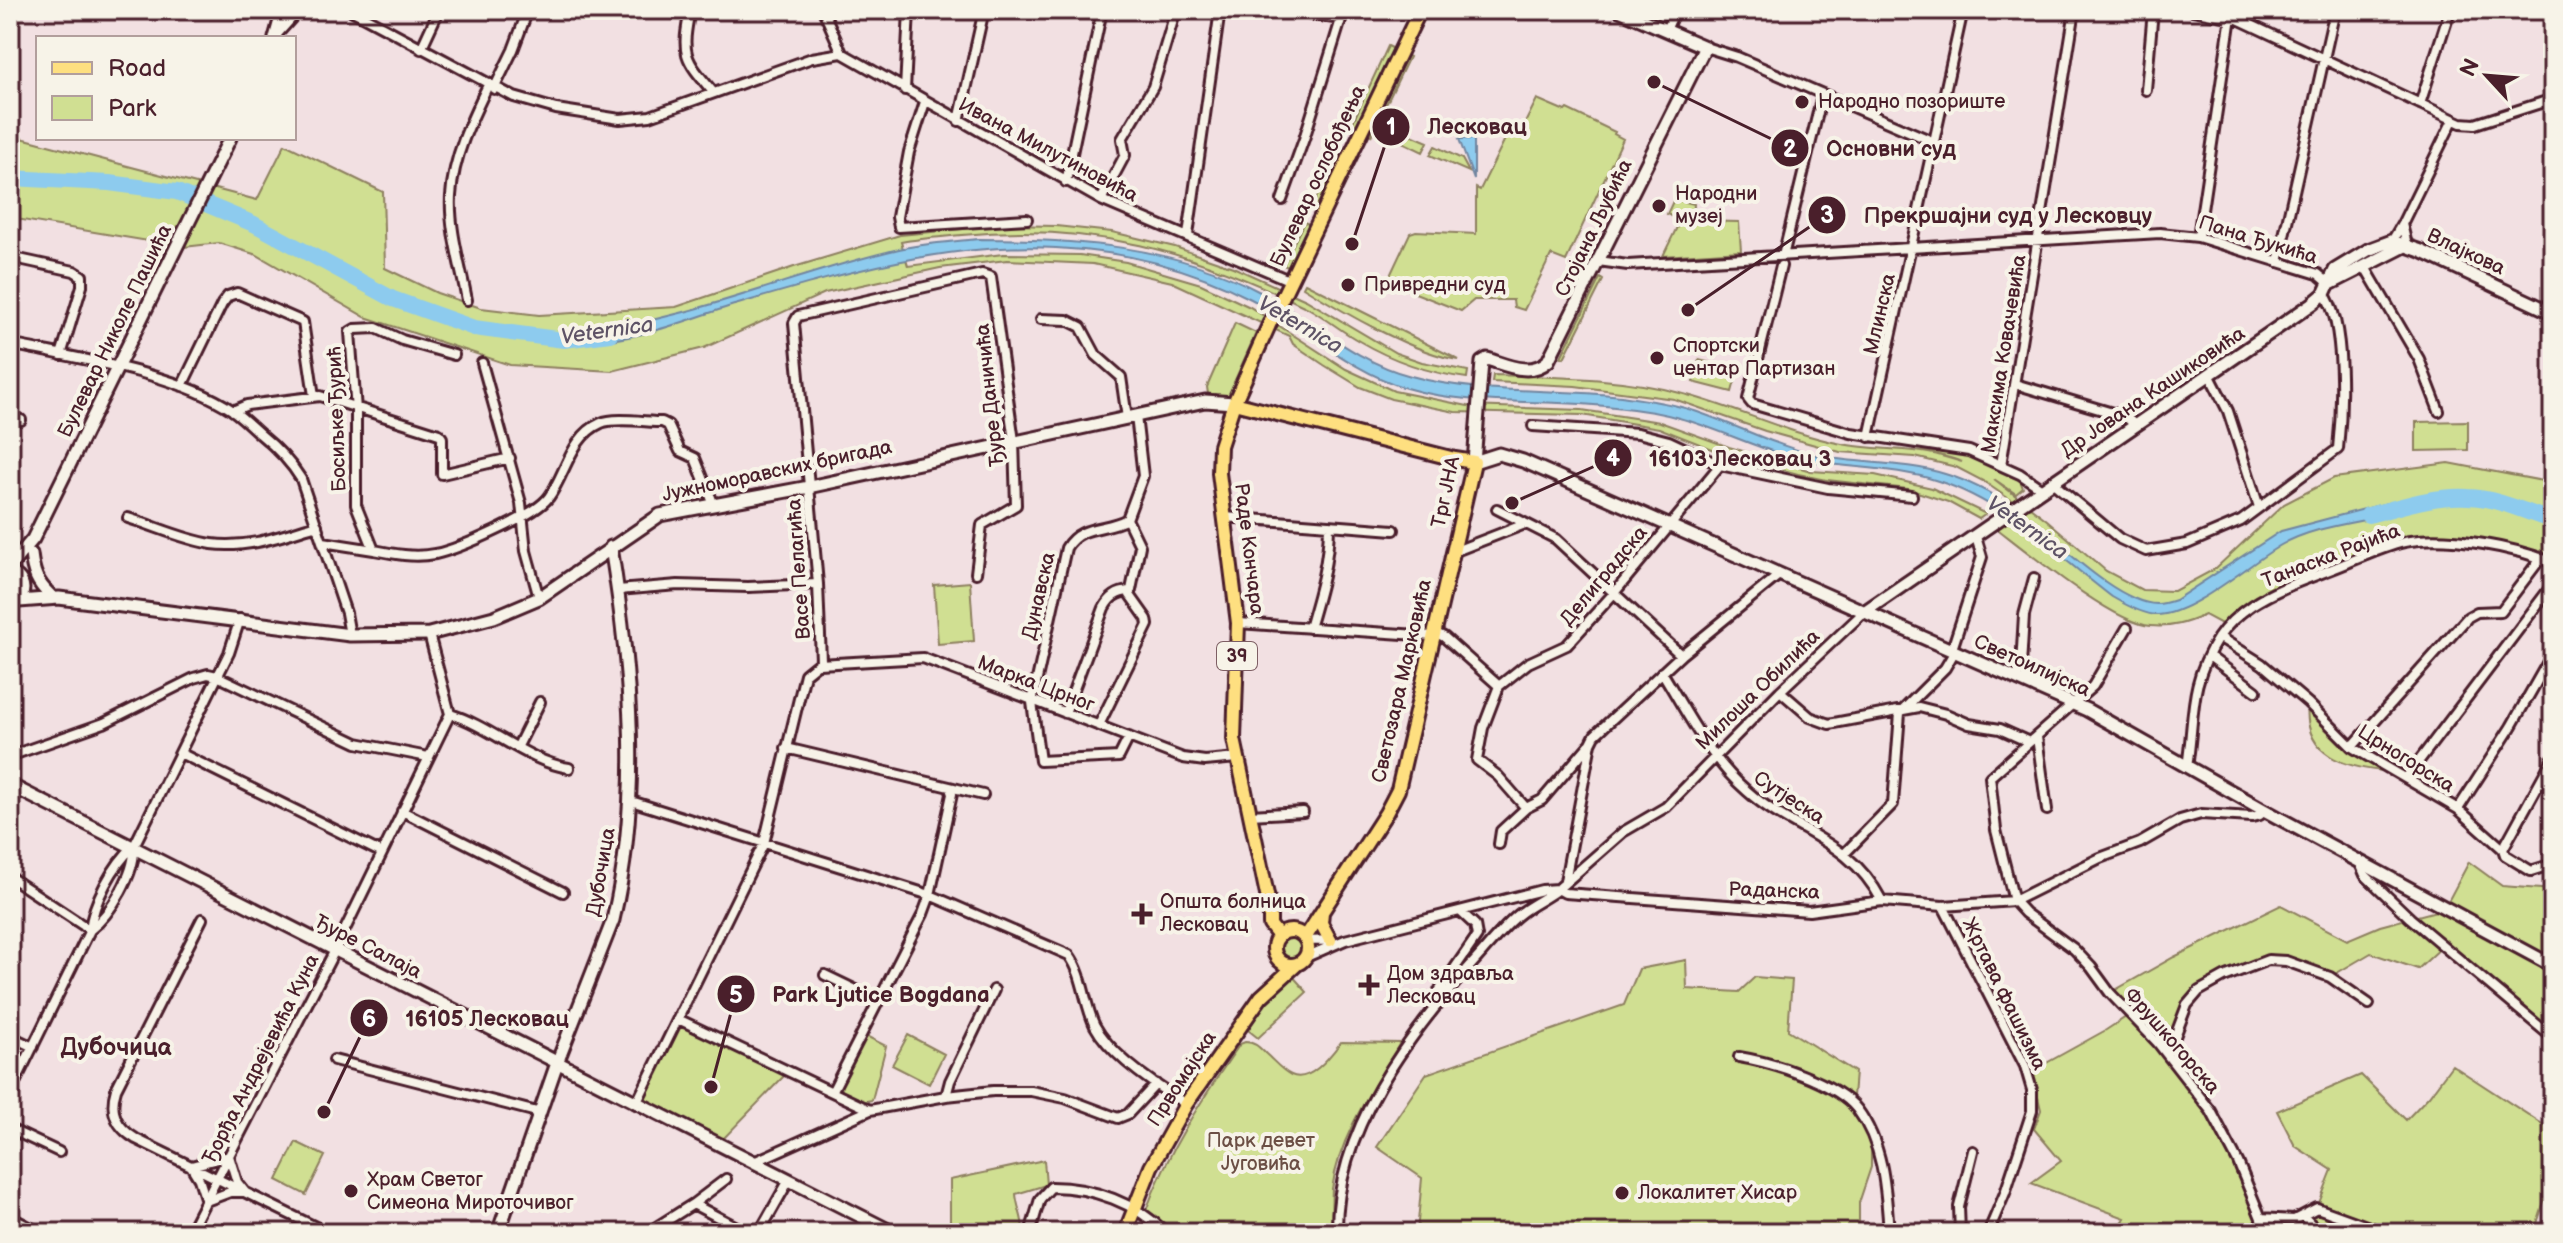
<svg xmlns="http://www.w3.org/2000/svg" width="2563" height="1243" viewBox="0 0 2563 1243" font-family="'Balsamiq Sans',sans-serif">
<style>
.green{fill:#d0df92;stroke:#8d7f5e;stroke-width:2}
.water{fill:#8dcbee;stroke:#7286a0;stroke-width:2}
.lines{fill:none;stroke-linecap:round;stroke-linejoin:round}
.river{stroke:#8dcbee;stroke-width:16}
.street-casing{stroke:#4a1f2b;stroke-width:14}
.secondary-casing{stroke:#4a1f2b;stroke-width:17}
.primary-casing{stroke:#4a1f2b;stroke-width:18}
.street{stroke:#f7f3e8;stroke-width:8}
.secondary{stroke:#f7f3e8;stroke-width:11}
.primary{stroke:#fedf80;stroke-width:12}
.poi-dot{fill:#4a1f2b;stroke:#f7f3e8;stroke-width:3}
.labels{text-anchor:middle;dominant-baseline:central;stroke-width:8;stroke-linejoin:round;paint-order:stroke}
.shield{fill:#f7f3e8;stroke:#7e5f64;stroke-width:2}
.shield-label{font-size:18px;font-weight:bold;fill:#4a1f2b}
.poi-label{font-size:20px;fill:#4a1f2b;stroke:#f7f3e8;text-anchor:start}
.street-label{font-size:20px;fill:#4a1f2b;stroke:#f7f3e8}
.park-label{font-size:20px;fill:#6c4f45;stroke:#f7f3e8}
.water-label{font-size:22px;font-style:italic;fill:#5e5366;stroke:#f7f3e8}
.quarter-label{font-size:24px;font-weight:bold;fill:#4a1f2b;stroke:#f7f3e8}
.leader{fill:none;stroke:#4a1f2b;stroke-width:3}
.callout-dot{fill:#4a1f2b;stroke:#f7f3e8;stroke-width:3}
.mark-label{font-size:24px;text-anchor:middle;font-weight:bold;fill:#fff}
.callout-label{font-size:22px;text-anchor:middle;font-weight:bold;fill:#4a1f2b;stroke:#f7f3e8;stroke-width:8;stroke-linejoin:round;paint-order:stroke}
</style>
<rect width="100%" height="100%" fill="#f2e0e2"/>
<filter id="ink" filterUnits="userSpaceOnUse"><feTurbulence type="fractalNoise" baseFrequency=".0125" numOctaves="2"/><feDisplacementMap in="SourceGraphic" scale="16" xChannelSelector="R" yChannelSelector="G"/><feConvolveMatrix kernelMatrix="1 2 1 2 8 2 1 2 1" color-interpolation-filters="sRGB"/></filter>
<g filter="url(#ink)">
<path class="green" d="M1388 46 1396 50 1355 137 1353 122Z
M1405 55 1409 57 1371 136 1378 111Z
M1537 99 1565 111 1567 109 1615 132 1614 134 1623 139 1566 261 1551 255 1524 310 1514 307 1513 300H1474L1461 311 1387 282 1410 233 1416 231 1476 234V188L1480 190 1509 131 1525 123Z
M1407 133 1428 142 1423 152 1392 137 1394 134Z
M10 135 257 200 285 144 383 192 385 268 437 293 481 308 539 315 676 307 794 267 900 235 1005 225 1056 226 1112 232 1175 247 1233 267 1306 300 1396 353 1422 362 1468 371 1467 378C1428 373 1393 361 1359 341 1341 331 1326 318 1308 308 1191 251 1093 222 962 235 942 237 921 238 901 242L908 266 1003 254 1080 255 1126 262 1201 284 1250 307 1346 369 1394 391 1468 406 1582 410 1660 422 1729 447 1811 471 1875 475 1932 488 1986 514 1979 519 1948 502 1908 489 1827 480 1798 474 1725 454 1659 428 1582 415 1455 412 1391 399 1360 387 1324 365 1293 344 1289 336 1172 282 1093 264 1007 260 940 268 825 293 704 348 612 371 510 365 365 317 257 255 219 243 184 247 10 218Z
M1435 146 1462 159 1469 172 1430 155Z
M1338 153 1342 155 1317 207 1313 205Z
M1674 199 1694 204 1693 221 1739 222 1741 251 1663 256 1680 221 1667 214Z
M1304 222 1309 224 1288 267 1283 265Z
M1600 278 1603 280 1564 358 1561 357Z
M1305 283 1459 360C1415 354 1341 311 1303 287Z
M1235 323 1256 333 1228 396 1208 394 1207 387Z
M1699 360 1738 370 1732 392 1693 382Z
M1493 375C1555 377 1619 377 1680 393 1735 407 1786 433 1842 444 1883 452 1922 446 1962 462L1921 450 1967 455 2019 478 2023 488 2016 494 1994 479 2047 520 2106 571 2142 590 2174 591 2215 569 2284 504 2334 478 2449 463 2553 483V563L2499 548 2409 541 2252 605 2227 627 2205 615C2187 623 2171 628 2151 626 2114 624 2024 549 1991 524L2018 505 1983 481 1956 467 1915 457 1840 452 1765 431 1674 399 1575 386 1492 382Z
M2468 421V450L2416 451V422Z
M970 582 974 641 938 644 934 585Z
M2308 703 2329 726 2391 772C2346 768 2302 757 2308 703Z
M2469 862 2502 886 2553 890V1038L2444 945 2418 969 2371 953 2330 977 2278 959 2199 991 2187 1005 2177 1035 2159 1043 2211 1111 2261 1218 2294 1220 2317 1208 2332 1170 2295 1146 2277 1111 2361 1075 2406 1120 2429 1096 2452 1065 2553 1131V1173L2534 1233H2262L2260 1218 2231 1233H2116L2125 1218 2031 1183 2061 1161 2034 1129 2041 1110 2032 1071 2106 1030 2129 1015 2110 993 2174 957 2281 905 2347 940 2380 926 2444 909Z
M1280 947a11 11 0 1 1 22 0a11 11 0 1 1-22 0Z
M1686 960 1687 989 1739 992 1755 977 1792 980 1788 1030 1855 1072 1852 1109 1871 1142V1167L1859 1203V1233H1417L1422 1178 1377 1147 1426 1074 1624 1005 1639 969Z
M1290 973 1307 992 1258 1038 1248 1030 1269 997Z
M680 1024 785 1075 722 1140 643 1099Z
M908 1035 944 1054 929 1084 892 1065Z
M866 1036 886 1046 872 1100 861 1102 843 1094 841 1086Z
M1245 1042C1255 1042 1259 1047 1266 1054 1274 1061 1282 1071 1291 1075 1310 1084 1331 1055 1341 1042L1400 1043C1373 1088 1339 1136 1332 1189 1331 1204 1332 1219 1331 1233H1166L1145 1213C1168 1150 1202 1099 1240 1044Z
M296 1142 325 1156 306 1195 277 1180Z
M1044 1160 1046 1185 1016 1194C1017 1208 1024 1219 1023 1233H950V1180Z"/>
<path class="water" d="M1459 139H1474V180Z
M978 239C1074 239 1173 245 1260 292 1309 318 1355 362 1411 376 1479 395 1551 388 1621 396 1642 399 1665 402 1685 408 1732 422 1775 447 1824 457 1864 464 1906 462 1945 474 1969 481 1993 494 2014 508 2050 533 2114 603 2157 604 2163 604 2169 602 2175 600L2281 531 2387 503 2388 515C2354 523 2312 527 2281 545 2250 563 2193 614 2158 615 2144 615 2124 604 2112 597 2057 555 2004 502 1938 481 1886 464 1830 470 1778 453 1745 443 1713 427 1679 418 1658 412 1636 409 1615 407 1545 398 1474 408 1406 388 1349 371 1303 326 1251 299 1191 268 1123 251 1056 248 944 242 837 275 731 306 702 315 674 326 646 333 628 338 608 340 590 343L587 331C695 319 794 273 899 249 925 243 952 242 978 239Z"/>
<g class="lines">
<path class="river" d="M10 178 109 183 177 192 254 224 393 299 474 328 564 340 610 334
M2368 515C2400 507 2434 495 2468 497 2497 498 2526 512 2553 521"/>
<defs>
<path id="street" d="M351 10 514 97 556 109 620 119 650 116 812 58 842 53
M690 10C681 55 684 58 713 92
M823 10 842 53
M1281 10 1341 19
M2192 10 2238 19 2461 123 2475 124 2553 99
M1666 30 1675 10
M1705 47 1737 57 1934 142
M421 49 439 10
M842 53 1101 200 1291 281
M494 89 513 50 528 10
M905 90 909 10
M2146 90 2153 10
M925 102 909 152 897 217 899 227 1027 219
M2420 104 2450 10
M959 121 984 10
M1066 182 1102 10
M1101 200 1125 155 1122 139 1153 87 1176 10
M1282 200 1304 139 1344 10
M2402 224 2453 120
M1188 235 1220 10
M2198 237 2232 10
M2392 241 2402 224 2407 245
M1783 256 1822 96
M10 257 74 271 82 276V286L61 355
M1598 261 1628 265 2160 233 2198 237 2318 274 2330 284
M2278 262 2335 10
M1781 266 1748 399 1752 404 1851 433 1969 451 2020 474 2042 489
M2365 267 2419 359 2439 411
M467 300C461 267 449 230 451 196 453 157 471 120 488 85
M1041 319 1067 320 1081 327 1096 355 1121 377 1127 418
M10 344C78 359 174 372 232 410 242 417 251 426 260 434 276 447 290 461 301 479L346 613 350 635
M454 355 402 340 376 328 355 329 350 332 356 410V505L374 550C394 554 414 558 435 554 459 549 535 516 549 497 566 473 571 436 601 423 614 417 646 422 662 422L668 425 680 451 695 458 714 505
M482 363 521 503 526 551 539 598
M2209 374 2228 411 2259 507
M2015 384 2126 417 2135 425
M182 386 222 304 228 296 237 293 303 322 314 396
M233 411 247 405 320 396 439 434 442 438V474L510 458
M10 418 21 420
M1533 426 1638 433 1669 441 1720 465 1828 488 1912 496
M1869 437 1963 10
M2001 465 2075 10
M2052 482 2120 539 2146 551 2187 544 2241 521 2338 449C2342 413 2346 321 2324 294
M1497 509 1556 539 1681 655
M1224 517 1394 530
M128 518C155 526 184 540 212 544 249 549 283 535 317 525
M1127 519C1106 531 1080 524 1066 548L1032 702 1040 761 1119 757 1129 737
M323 542 374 550
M1453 552 1525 524
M618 590 678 585 748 587 818 584
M1238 623 1433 636
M1309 628C1319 594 1329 561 1329 525
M2127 628 2093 686 1990 777 1996 830 2014 901 2025 913 2074 949 2091 967 2110 993 2158 1043 2211 1111 2238 1162 2261 1218 2262 1233
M1434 632 1444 637 1499 686
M2219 637 2262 664 2308 703 2352 747 2458 809 2503 849 2505 855 2531 871 2553 864
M1952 649 1982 557 1976 537
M2209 656 2256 691
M819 664 923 658 1183 758 1205 761 1237 758
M1662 672C1687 713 1710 759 1747 791 1795 834 1849 838 1882 901
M2017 678 2021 666 2024 615 2034 578
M1780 691 1810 717 1829 724 1919 707 1946 714 1969 724 2000 729 2029 742
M1065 713 1104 608C1110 597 1117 592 1129 591
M450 714C490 726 528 762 569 768
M1099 725 1148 625 1147 619 1130 595 1140 546 1127 519 1143 476 1136 416
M2037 737 2047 810
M518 746 540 702
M2352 747 2468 617 2477 612 2501 611 2541 558
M786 748 983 795
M180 753 382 853
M10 756 104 723 194 678 208 674 217 676 357 743 428 757
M2187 767C2195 717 2188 685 2218 638 2226 626 2240 613 2252 605 2281 586 2316 576 2347 563 2367 555 2389 544 2410 541 2450 535 2515 547 2553 563
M2406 778 2553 584
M631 801 930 895 1069 955C1084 975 1084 1004 1095 1026 1111 1056 1158 1087 1186 1104
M1526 808 1542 800 1589 745
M2458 809 2511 727 2553 653
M402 811 563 892
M1250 815 1303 812
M1499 844 1501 831 1526 808 1498 776 1477 760 1483 728 1499 686 1528 663 1567 645 1615 592 1720 465
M2503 849 2553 758
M1845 853 1893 804 1900 713 1945 668 1955 651
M2359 861 2365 875 2410 918 2553 1038
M10 877 90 930
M1565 881 1591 743 1595 735 1681 655 1779 575
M1943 906 2025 1066 2032 1090V1111L2005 1193 1988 1233
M202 919 116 1089C109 1112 116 1127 136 1139L328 1233
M90 930C111 914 136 872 134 846
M1307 941 1332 940
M1306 957 1345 940 1542 890 1558 889 1623 832 1666 807 1780 691 1864 612
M825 975 879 1001
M1435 1004 1439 991 1477 936 1475 925 1461 912
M678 1019 870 1110 946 1096 993 1091H1031L1065 1098 1118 1118 1128 1114 1156 1084
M10 1036 33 1047
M2158 1043 2174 1039 2187 1005 2199 991 2224 977 2268 960 2286 961 2330 977 2369 1004
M1739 1057C1770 1062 1836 1082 1857 1109 1884 1145 1886 1190 1889 1233
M334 1060 541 1113
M832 1092 923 914 930 895 952 794 950 788
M10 1093 90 930C93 902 113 865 134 846L229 653 240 619
M946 1096 950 1081 994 990
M636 1104 764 843 805 674 821 661 818 584 794 323 798 316 982 274 991 277 1014 441 1016 505 982 525 976 573
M10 1129 59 1152
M229 1156 237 1182 245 1192H230L206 1201 199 1179 191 1166Z
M754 1162 870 1110
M693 1204 726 1179
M10 1217 41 1233
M2304 1217 2320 1233
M2261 1218 2294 1220 2317 1208 2386 1233
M189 1233 335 950 450 714 429 634
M647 1233 693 1204 748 1233
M759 1233 789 1180
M1030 1233 1040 1199 1051 1187C1093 1187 1136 1203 1166 1233
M1337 1233C1335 1132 1407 1037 1471 965 1487 948 1503 926 1522 912 1533 904 1546 898 1558 889L1565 893 1809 911 1882 901 1943 906 2014 901 2100 858 2140 843 2180 820 2201 814 2252 817 2260 815 2264 810
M1960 1233 1959 1207 1973 1151"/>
<path id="secondary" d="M1619 10 1705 47 1548 361C1530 377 1507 365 1487 359L1482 362 1474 462 1499 454 1523 461 2087 710 2264 810 2553 966
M278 31 297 10
M275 38 283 10
M2330 284 2407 245
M31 554C33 572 37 583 50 595
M10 566 33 539 230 138
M10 573C21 577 26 586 21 597L10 606
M19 601 59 598 350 635 429 634 494 617 539 598 660 515 809 487 1205 401 1234 403
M1864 612 2312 304 2324 294 2335 270 2368 250 2392 241 2421 251 2553 313
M10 785 894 1233
M498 1233 557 1063 613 920C642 797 631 671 611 547"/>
<path id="primary" d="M1234 403 1455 459 1474 462 1398 790 1386 813 1305 938
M1322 912 1321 923 1330 940
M1274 948a17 17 0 1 1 34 0a17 17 0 1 1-34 0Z
M1278 935 1270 925V909L1234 739 1238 623 1219 473 1220 446 1234 403 1269 325 1420 10
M1125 1233 1151 1167 1186 1104 1261 997 1297 964"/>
</defs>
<use href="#street" class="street-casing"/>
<use href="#secondary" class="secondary-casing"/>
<use href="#primary" class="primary-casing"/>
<use href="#street" class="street"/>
<use href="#secondary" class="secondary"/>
<use href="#primary" class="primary"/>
</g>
</g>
<g class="poi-dot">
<circle cx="1802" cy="102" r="8"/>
<circle cx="1659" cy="206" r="8"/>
<circle cx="1348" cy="285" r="8"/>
<circle cx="1657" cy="358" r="8"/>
<path d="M1138 902h8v8h8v8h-8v8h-8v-8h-8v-8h8z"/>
<path d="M1365 973h8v8h8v8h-8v8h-8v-8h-8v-8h8z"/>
<circle cx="351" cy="1191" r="8"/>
<circle cx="1622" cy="1193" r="8"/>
</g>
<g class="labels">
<rect class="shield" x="1217" y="642" width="40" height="28" rx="6"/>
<g class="shield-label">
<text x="1237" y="656">39</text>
</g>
<g class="poi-label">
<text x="1818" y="102">Народно позориште</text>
<text x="1675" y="194">Народни<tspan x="1675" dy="23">музеј</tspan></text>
<text x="1364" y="285">Привредни суд</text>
<text x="1673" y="346">Спортски<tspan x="1673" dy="23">центар Партизан</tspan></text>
<text x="1160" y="902">Општа болница<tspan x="1160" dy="23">Лесковац</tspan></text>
<text x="1387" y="974">Дом здравља<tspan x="1387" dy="23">Лесковац</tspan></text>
<text x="367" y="1180">Храм Светог<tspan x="367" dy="23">Симеона Мироточивог</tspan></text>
<text x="1638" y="1193">Локалитет Хисар</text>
</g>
<g class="street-label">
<text transform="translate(1048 150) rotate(28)">Ивана Милутиновића</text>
<text transform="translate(1318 176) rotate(-65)">Булевар ослобођења</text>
<text transform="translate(1594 228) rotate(-64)">Стојана Љубића</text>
<text transform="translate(2258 240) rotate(17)">Пана Ђукића</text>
<text transform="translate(2466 252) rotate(25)">Влајкова</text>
<text transform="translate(1880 314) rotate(-77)">Млинска</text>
<text transform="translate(115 331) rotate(-64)">Булевар Николе Пашића</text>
<text transform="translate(2004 354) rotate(-81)">Максима Ковачевића</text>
<text transform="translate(2153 392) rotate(-34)">Др Јована Кашиковића</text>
<text transform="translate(990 395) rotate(-96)">Ђуре Даничића</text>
<text transform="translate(337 419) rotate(-92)">Босиљке Ђурић</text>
<text transform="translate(777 471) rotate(-12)">Јужноморавских бригада</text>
<text transform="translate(1446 492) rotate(-78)">Трг ЈНА</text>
<text transform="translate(1249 549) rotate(83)">Раде Кончара</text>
<text transform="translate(2331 556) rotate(-21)">Танаска Рајића</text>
<text transform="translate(799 569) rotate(-94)">Васе Пелагића</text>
<text transform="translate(1604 576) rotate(-50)">Делиградска</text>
<text transform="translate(1039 596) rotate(-77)">Дунавска</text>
<text transform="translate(2032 666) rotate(24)">Светоилијска</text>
<text transform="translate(1402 681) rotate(-77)">Светозара Марковића</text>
<text transform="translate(1036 684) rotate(21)">Марка Црног</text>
<text transform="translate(1758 690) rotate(-44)">Милоша Обилића</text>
<text transform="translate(2406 759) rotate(32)">Црногорска</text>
<text transform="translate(1789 798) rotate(33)">Сутјеска</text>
<text transform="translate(601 872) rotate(-80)">Дубочица</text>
<text transform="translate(1774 891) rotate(2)">Раданска</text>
<text transform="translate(368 947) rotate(27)">Ђуре Салаја</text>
<text transform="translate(2004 994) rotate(64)">Жртава фашизма</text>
<text transform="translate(2172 1041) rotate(49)">Фрушкогорска</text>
<text transform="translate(261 1059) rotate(-63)">Ђорђа Андрејевића Куна</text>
<text transform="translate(1182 1079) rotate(-57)">Првомајска</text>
</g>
<g class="park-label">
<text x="1261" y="1141">Парк девет<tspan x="1261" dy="23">Југовића</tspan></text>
</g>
<g class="water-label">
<text transform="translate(1300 325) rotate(30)">Veternica</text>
<text transform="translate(607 331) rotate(-8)">Veternica</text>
<text transform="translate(2027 528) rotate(35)">Veternica</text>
</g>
<g class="quarter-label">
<text x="116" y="1047">Дубочица</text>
</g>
</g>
<path class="leader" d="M1352 244L1391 127M1654 82L1790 148M1688 310L1827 215M1512 503L1613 458M711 1087L736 994M324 1112L369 1018"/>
<g class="callout-dot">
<circle cx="1352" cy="244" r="8"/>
<circle cx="1654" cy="82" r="8"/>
<circle cx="1688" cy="310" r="8"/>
<circle cx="1512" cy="503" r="8"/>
<circle cx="711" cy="1087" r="8"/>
<circle cx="324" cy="1112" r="8"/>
<circle cx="1391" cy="127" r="20"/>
<circle cx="1790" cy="148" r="20"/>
<circle cx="1827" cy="215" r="20"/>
<circle cx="1613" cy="458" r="20"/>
<circle cx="736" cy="994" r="20"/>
<circle cx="369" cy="1018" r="20"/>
</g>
<g class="mark-label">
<text x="1391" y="135">1</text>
<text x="1790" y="157">2</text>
<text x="1827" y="223">3</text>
<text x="1613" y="466">4</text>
<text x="736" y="1003">5</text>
<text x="369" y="1027">6</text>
</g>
<g class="callout-label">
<text x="1477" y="134">Лесковац</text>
<text x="1891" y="156">Основни суд</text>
<text x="2008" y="223">Прекршајни суд у Лесковцу</text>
<text x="1740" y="466">16103 Лесковац 3</text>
<text x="881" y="1002">Park Ljutice Bogdana</text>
<text x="487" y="1026">16105 Лесковац</text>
</g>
<rect width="2563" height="1243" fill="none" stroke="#f7f3e8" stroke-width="40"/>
<rect x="20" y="20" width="2523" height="1203" fill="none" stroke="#4a1f2b" stroke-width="3" filter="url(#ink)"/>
<rect x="36" y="36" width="260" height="104" fill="#f7f3e8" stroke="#b29e9c" stroke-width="2"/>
<rect x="52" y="62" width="40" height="12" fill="#fedf80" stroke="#b29e9c" stroke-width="2"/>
<text x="108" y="76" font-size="24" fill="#4a1f2b">Road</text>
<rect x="52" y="96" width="40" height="24" fill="#d0df92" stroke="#b29e9c" stroke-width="2"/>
<text x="108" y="116" font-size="24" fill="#4a1f2b">Park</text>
<g transform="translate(2487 76) rotate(296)" stroke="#f7f3e8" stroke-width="6" paint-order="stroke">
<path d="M0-6L14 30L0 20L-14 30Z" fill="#4a1f2b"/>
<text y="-12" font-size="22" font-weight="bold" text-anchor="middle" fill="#4a1f2b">N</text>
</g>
</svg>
